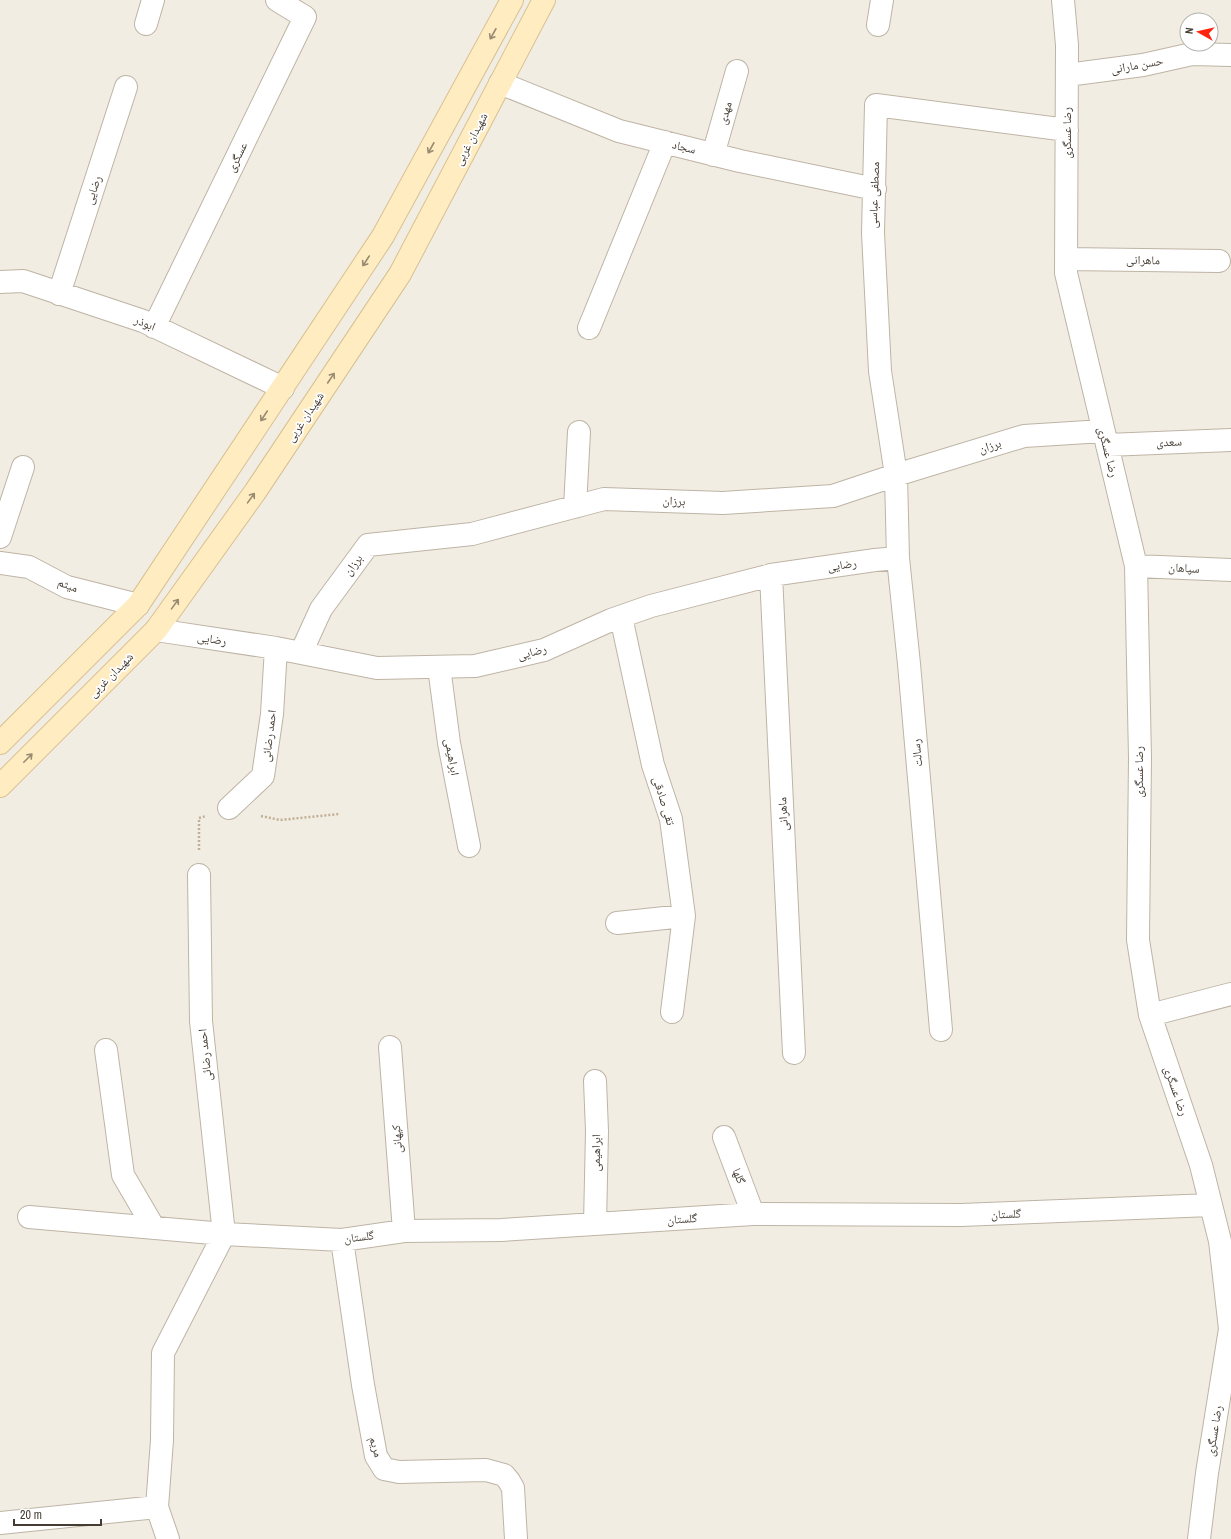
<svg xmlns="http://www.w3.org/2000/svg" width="1231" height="1539" viewBox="0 0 1231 1539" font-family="'Archivo Narrow','Noto Naskh Arabic',sans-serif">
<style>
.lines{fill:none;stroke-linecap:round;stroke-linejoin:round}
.minor-casing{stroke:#beb4a5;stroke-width:24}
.secondary-casing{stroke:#d8c192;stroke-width:24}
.path{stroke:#c0af95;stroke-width:2.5;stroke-dasharray:2 2;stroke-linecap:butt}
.minor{stroke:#fff;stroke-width:22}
.secondary{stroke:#ffecc0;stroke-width:22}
.oneway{stroke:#988b72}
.labels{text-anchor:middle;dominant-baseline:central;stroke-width:3.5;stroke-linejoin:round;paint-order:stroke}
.street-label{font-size:12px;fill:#443c33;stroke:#fff}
</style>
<rect width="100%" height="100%" fill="#f2ede3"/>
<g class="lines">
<defs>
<path id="minor" d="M1063 0 1067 45 1066 273 1136 566 1140 758 1138 940 1150 1015 1201 1165 1220 1241 1230 1329 1207 1473 1199 1539
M146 24 153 0
M878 25 882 0
M1067 75 1143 65 1192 54 1231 55
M500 83 619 131 740 161 875 189
M713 155 737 71
M1066 259 1219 261
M0 282 23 281 143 321 283 388
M59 294 126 87
M154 327 305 17 277 0
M589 328 665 142
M1107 445 1231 440
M575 507 579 432
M0 537 23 467
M0 563 29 567 67 587 138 605
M1136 566 1231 570
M771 575 794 1053
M621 617 653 765 671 819 684 916 672 1012
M156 630 276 648 377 668 475 666 544 650 611 620 651 606 771 575 875 560 898 558
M301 653 321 609 368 545 472 534 604 499 723 503 833 496 896 475 1024 436 1103 431
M439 667 449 743 469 846
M229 808 263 776 272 714 276 648
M617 923 684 916
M1150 1015 1231 994
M941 1030 909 664 898 558 896 475 880 371 873 233 876 105 1067 130
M390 1047 404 1231
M106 1050 123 1175 154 1228
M595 1081 597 1131 595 1224
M724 1137 753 1214
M29 1217 224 1234 342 1240 404 1231 501 1230 753 1214 961 1215 1211 1205
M342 1240 363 1385 376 1456 384 1469 399 1472 486 1470 504 1475 509 1481 513 1488 516 1539
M0 1523 157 1507
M168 1539 157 1507 162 1440 163 1353 224 1234 201 1021 199 875"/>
<path id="secondary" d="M0 743 138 605 383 236 512 0
M0 786 156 630 255 492 400 274 544 0"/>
</defs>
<use href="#minor" class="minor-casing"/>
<use href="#secondary" class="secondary-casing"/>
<path class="path" d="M261 816 280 820 339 814
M199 850V818L206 816"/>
<use href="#minor" class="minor"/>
<use href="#secondary" class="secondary"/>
</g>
<defs><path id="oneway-shaft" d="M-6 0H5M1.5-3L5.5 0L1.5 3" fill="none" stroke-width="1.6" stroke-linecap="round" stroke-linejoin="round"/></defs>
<g class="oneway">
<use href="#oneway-shaft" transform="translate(493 34) rotate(119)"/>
<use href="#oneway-shaft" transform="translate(431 148) rotate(119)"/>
<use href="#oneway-shaft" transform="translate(366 261) rotate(123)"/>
<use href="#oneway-shaft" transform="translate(331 378) rotate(-56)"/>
<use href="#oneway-shaft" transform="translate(264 416) rotate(123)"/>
<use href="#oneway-shaft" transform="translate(251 498) rotate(-54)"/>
<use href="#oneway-shaft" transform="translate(175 604) rotate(-54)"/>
<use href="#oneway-shaft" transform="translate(28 758) rotate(-45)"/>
</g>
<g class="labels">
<g class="street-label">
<text transform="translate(1137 65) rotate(-10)">حسن مارانی</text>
<text transform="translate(725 113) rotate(-74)">مهدی</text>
<text transform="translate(1067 133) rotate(-90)">رضا عسگری</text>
<text transform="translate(471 139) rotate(-62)">شهیدان غربی</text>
<text transform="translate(684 147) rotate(14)">سجاد</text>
<text transform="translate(237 157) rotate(-64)">عسگری</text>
<text transform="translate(93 190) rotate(-72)">رضایی</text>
<text transform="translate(874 195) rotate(-88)">مصطفی عباسی</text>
<text transform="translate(1143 260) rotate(1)">ماهرانی</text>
<text transform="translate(145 323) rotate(22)">ابوذر</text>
<text transform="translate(305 417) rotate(-56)">شهیدان غربی</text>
<text transform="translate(1169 442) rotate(-2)">سعدی</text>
<text transform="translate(990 446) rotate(-17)">برزان</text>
<text transform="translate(1108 452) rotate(76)">رضا عسگری</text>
<text transform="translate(674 501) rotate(2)">برزان</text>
<text transform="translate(353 565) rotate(-54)">برزان</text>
<text transform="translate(842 565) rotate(-8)">رضایی</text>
<text transform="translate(1184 568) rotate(3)">سپاهان</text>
<text transform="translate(68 585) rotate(21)">میثم</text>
<text transform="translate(212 639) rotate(9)">رضایی</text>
<text transform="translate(532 652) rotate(-15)">رضایی</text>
<text transform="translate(111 675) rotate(-45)">شهیدان غربی</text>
<text transform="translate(269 736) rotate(-83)">احمد رضائی</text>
<text transform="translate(917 753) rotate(-95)">رسالت</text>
<text transform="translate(452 757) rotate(80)">ابراهیمی</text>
<text transform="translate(1139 772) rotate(-90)">رضا عسگری</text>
<text transform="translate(664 801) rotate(73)">تقی صادقی</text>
<text transform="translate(783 814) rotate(-93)">ماهرانی</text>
<text transform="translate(205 1055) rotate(-96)">احمد رضائی</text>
<text transform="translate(1176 1091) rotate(71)">رضا عسگری</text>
<text transform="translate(397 1139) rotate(-94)">کیهانی</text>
<text transform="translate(596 1153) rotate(-89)">ابراهیمی</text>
<text transform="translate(739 1176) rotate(70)">گلها</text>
<text transform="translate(1006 1214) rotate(-2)">گلستان</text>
<text transform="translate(682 1219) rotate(-4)">گلستان</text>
<text transform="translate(359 1237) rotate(-7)">گلستان</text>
<text transform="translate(1214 1431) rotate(-81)">رضا عسگری</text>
<text transform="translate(376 1447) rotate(74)">مریم</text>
</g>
</g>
<g transform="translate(1199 32) rotate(278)"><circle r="19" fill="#ffffff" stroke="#b4b1ad"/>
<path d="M0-3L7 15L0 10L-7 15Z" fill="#ff240d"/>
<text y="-6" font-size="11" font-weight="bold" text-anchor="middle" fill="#443c33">N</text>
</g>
<path d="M14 1519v6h87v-6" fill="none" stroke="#443c33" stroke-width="2"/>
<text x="20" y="1519" font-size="12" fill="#443c33" stroke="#ffffff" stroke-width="3" paint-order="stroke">20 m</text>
</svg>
